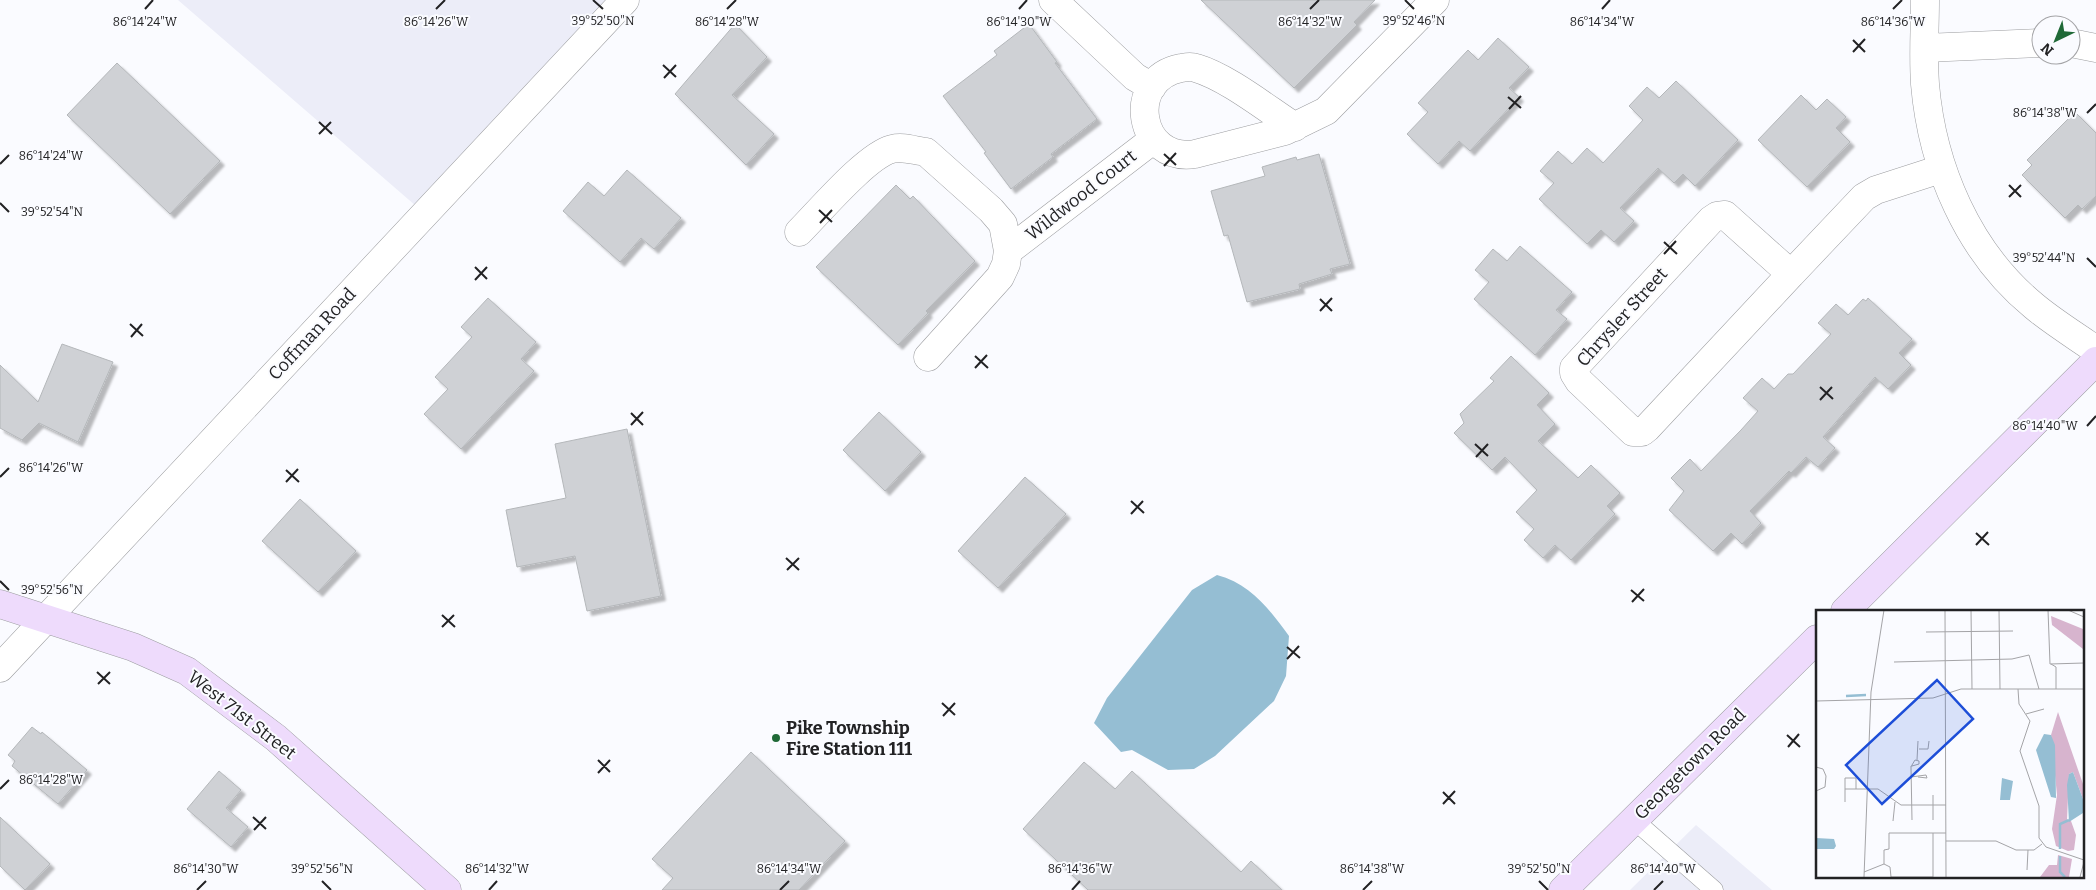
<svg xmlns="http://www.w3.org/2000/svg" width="2096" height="890" viewBox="0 0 2096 890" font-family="Bitter,serif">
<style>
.built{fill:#ecedf8}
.water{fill:#95bed3}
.building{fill:#cfd1d5;stroke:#b4b7ba;filter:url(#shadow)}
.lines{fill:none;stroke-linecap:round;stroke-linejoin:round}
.lane-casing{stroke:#9c9da0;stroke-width:19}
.street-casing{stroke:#9c9da0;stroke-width:29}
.secondary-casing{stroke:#9c9da0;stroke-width:29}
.lane{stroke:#fff;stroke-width:18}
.street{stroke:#fff;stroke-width:28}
.secondary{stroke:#eedbfc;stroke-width:28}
.ticks{fill:none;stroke:#222224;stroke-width:2}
.poi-dot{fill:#1f6937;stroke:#fafbff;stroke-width:2}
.labels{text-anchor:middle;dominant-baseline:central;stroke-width:4;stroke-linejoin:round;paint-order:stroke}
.street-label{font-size:18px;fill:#222224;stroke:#fafbff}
.poi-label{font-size:18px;font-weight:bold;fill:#222224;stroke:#fafbff;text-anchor:start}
.inset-river{fill:none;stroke:#95bed3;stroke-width:2.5}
.inset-road{fill:none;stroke:#a4a4a7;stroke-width:1}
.view{fill:#1d4ed8;fill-opacity:0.15;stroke:#1d4ed8;stroke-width:2.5}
.inset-edge{fill:none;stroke:#222224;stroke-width:2.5}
.ticks-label{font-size:12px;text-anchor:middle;fill:#222224;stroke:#fafbff;stroke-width:4;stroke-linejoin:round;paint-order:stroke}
</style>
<defs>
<filter id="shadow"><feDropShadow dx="4.5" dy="4.5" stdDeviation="1" flood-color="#0004"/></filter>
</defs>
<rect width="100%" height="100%" fill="#fafbff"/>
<path class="built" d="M178 0H607L416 206Z
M1696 825 1772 890H1630Z"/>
<path class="water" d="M1217 575C1251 584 1269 609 1289 636L1286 676 1274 701 1215 756 1194 769 1168 770 1132 750 1121 752 1094 723 1107 698 1192 590Z"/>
<path class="building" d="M1201 0H1375L1354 22 1357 25 1294 88Z
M735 24 767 57 732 95 774 134 746 165 675 94Z
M1029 24 1057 62 1055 63 1097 119 1051 154 1053 157 1011 189 984 153 986 152 943 96 997 55 994 51Z
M1498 38 1529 67 1509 88 1519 97 1470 151 1459 141 1438 164 1407 134 1428 112 1418 103 1468 50 1478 60Z
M117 63 220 161 170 214 67 115Z
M1676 81 1738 140 1695 186 1683 174 1674 183 1658 168 1620 208 1634 221 1614 242 1601 230 1587 244 1539 199 1554 183 1540 171 1558 151 1572 164 1587 148 1603 163 1643 120 1629 106 1647 87 1659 98Z
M1801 95 1816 110 1827 99 1846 117 1836 128 1850 142 1807 187 1758 140Z
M2075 112 2096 133V196L2082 209 2078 205 2065 218 2022 175 2032 165 2027 160Z
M1319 154 1350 264 1330 269 1332 274 1299 284 1300 289 1247 302 1228 235 1224 236 1211 191 1265 176 1262 167 1296 157 1297 160Z
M627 170 681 218 654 249 641 238 620 262 563 211 588 182 604 196Z
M896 185 910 199 913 196 975 261 926 311 928 313 898 345 816 267Z
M1520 246 1572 292 1556 310 1567 319 1535 355 1474 299 1489 282 1475 270 1493 249 1507 261Z
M488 298 536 342 521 359 534 371 461 449 424 414 448 389 435 377 472 337 461 327Z
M1868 298 1912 339 1899 353 1911 365 1888 389 1875 377 1823 437 1835 448 1818 467 1806 457 1791 473 1789 471 1787 473 1750 511 1761 523 1742 544 1731 533 1713 551 1669 510 1684 491 1671 478 1690 459 1701 471 1741 430 1758 411 1743 398 1762 378 1774 389 1788 374H1793L1831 334 1818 323 1836 304 1848 315 1863 299 1866 301Z
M62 344 113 362 78 442 39 423 22 440 0 428V365L38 402Z
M1511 356 1549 393 1537 405 1555 424 1538 441 1578 478 1591 465 1620 493 1607 506 1615 514 1571 560 1555 545 1543 558 1524 540 1534 529 1516 512 1537 490 1505 457 1492 470 1454 433 1464 423 1460 414 1494 381 1490 378Z
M879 412 921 452 885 491 843 450Z
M627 429 661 596 587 611 575 556 517 567 506 510 566 498 555 444Z
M1025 477 1066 514 998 588 958 551Z
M300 499 356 551 318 592 262 541Z
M32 727 41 734 42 732 87 770 58 804 12 766 15 761 8 755Z
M751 752 845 841 799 890H662L673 878 652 859Z
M1084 762 1115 789 1132 771 1241 872 1251 861 1282 890H1088L1023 829Z
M219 771 241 790 226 808 248 827 231 847 187 809Z
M0 817 50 864 25 890 0 866Z"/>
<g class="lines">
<defs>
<path id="lane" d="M1634 820 1714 890"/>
<path id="street" d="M1053 0 1135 77 1152 87
M1925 0C1925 28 1923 56 1925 84 1932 167 1968 252 2034 306 2053 322 2076 336 2096 350
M2071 43 2096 48
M1925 48 2041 43
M1295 127C1267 109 1227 77 1196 68 1191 66 1187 67 1181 68 1124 79 1138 163 1195 154L1285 131 1326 111 1435 0
M1725 215 1791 274 1647 428 1642 432H1633L1579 381 1574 373V368L1711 220 1717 216Z
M799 232C819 212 867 155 892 149 904 146 915 151 926 152L991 210 1003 224 1008 251
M1791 274 1864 197 1876 190 1941 169
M928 357 1000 277 1006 264 1008 251 1154 139
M0 668 625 0"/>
<path id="secondary" d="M0 604 133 647 187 671 276 738 447 890
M1845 611 2096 361
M1563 890 1817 639"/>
</defs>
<use href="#lane" class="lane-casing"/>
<use href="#street" class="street-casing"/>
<use href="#secondary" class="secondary-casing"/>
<use href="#lane" class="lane"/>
<use href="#street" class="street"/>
<use href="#secondary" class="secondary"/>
</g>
<path class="ticks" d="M593 0 603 9M1405 0 1414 9M145 9 153 0M436 9 445 0M727 9 736 0M1019 9 1027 0M1310 9 1319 0M1602 9 1610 0M1893 9 1902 0M1853 40 1865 52M1853 52 1865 39M663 65 676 77M664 78 676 65M1508 97 1521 108M1509 109 1521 96M2087 113 2096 104M319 122 332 134M319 134 331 122M1164 154 1176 165M0 164 9 155M1164 166 1176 153M2009 185 2021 197M2009 197 2021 185M0 203 9 212M819 210 832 222M820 223 832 210M1664 242 1677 254M1664 254 1676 241M2087 258 2096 267M475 267 487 279M475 280 487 267M1320 299 1332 311M1320 311 1332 298M130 324 143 336M131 337 142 324M975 356 988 368M975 368 987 355M1820 387 1833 399M1820 400 1832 387M631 413 643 425M631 425 643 412M2087 426 2096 416M1475 444 1488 456M1476 457 1488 444M286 470 299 482M0 477 9 468M286 482 298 469M1131 501 1144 513M1131 514 1143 501M1976 533 1989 545M1976 545 1988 532M786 558 799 570M787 570 799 558M0 581 9 590M1631 590 1644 601M1632 602 1644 589M442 615 455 627M442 627 454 615M1287 647 1300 658M1287 659 1299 646M97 672 110 684M98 684 110 672M942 703 955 715M943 716 955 703M1787 735 1800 747M1788 747 1799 734M598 760 610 772M598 773 610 760M0 789 9 780M1443 792 1455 804M1443 804 1455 791M253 817 266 829M254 830 266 817M322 881 331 890M1539 881 1548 890M197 890 206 881M489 890 497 881M780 890 789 881M1072 890 1080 881M1363 890 1372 881M1654 890 1663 881"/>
<circle class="poi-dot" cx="776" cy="738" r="5"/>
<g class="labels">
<g class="street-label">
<text transform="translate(1081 195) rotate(-38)">Wildwood Court</text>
<text transform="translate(1622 317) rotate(-48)">Chrysler Street</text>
<text transform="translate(312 334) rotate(-47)">Coffman Road</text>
<text transform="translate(242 715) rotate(38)">West 71st Street</text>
<text transform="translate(1690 764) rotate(-45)">Georgetown Road</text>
</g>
<g class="poi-label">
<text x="786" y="728">Pike Township<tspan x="786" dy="21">Fire Station 111</tspan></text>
</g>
</g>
<g transform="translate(1816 610)">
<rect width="268" height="268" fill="#fafbff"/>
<path d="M235 6 267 19V39L236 15ZM242 102 267 174V189L257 162 253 164 251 210 255 211 260 225 258 240 252 241 240 236 236 219 241 185 235 125ZM242 245 256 249 253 267H224L233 255H241Z" fill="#d7b4ce"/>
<path d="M228 124 235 125 239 135 240 188 235 187 220 140ZM257 162 267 189V203L253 212 251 175 253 164ZM186 168 197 171 194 190H184ZM0 228 18 229 20 236 18 239H0Z" fill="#95bed3"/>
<path class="inset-river" d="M30 86 50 85M244 239V214L253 210M244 246V262L249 267"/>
<path class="inset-road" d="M129 0 130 267M155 0 156 79M183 0 184 79M232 0 234 54M252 0 268 7M110 22 197 21M78 52 196 49 213 45 223 79M234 54 268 53M235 54 240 57V79M202 79 203 94 214 111 204 141 223 196V228L230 237 268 250M0 91 117 88 145 79H268M210 104 228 99M103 139H112L113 131M101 150 102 131M96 156 103 154V151L99 150 96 155V156H95V158L96 210M0 157 7 159 10 166 9 177 0 181M95 167 110 165 111 168 102 167M29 179H62L85 195H130M29 192V168H40V179M117 210V185M77 211 79 192M130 231H180L200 240H218L226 234M68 254V240L73 239V223H130M211 260 212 240M48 262 68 254 74 257 75 267H117V223M48 267 55 82 68 0M264 267 268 252"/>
<path class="view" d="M121 70 157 109 66 194 30 155Z"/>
<rect width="268" height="268" class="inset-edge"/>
</g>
<g class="ticks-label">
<text x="603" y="25">39°52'50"N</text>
<text x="1414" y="25">39°52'46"N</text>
<text x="145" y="26">86°14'24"W</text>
<text x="436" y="26">86°14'26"W</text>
<text x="727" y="26">86°14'28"W</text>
<text x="1019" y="26">86°14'30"W</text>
<text x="1310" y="26">86°14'32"W</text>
<text x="1602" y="26">86°14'34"W</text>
<text x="1893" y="26">86°14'36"W</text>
<text x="2045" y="117">86°14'38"W</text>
<text x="51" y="160">86°14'24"W</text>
<text x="52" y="216">39°52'54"N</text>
<text x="2044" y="262">39°52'44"N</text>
<text x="2045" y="430">86°14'40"W</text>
<text x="51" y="472">86°14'26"W</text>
<text x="52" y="594">39°52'56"N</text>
<text x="51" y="784">86°14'28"W</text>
<text x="206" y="873">86°14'30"W</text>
<text x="497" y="873">86°14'32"W</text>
<text x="789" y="873">86°14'34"W</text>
<text x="1080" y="873">86°14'36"W</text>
<text x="1372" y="873">86°14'38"W</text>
<text x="1663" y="873">86°14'40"W</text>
<text x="322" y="873">39°52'56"N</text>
<text x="1539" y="873">39°52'50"N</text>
</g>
<g transform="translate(2056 40) rotate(223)"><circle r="24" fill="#fafbff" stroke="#a4a4a7"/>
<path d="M0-4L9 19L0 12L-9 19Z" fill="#1f6937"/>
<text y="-8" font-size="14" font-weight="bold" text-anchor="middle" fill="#222224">N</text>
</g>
</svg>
